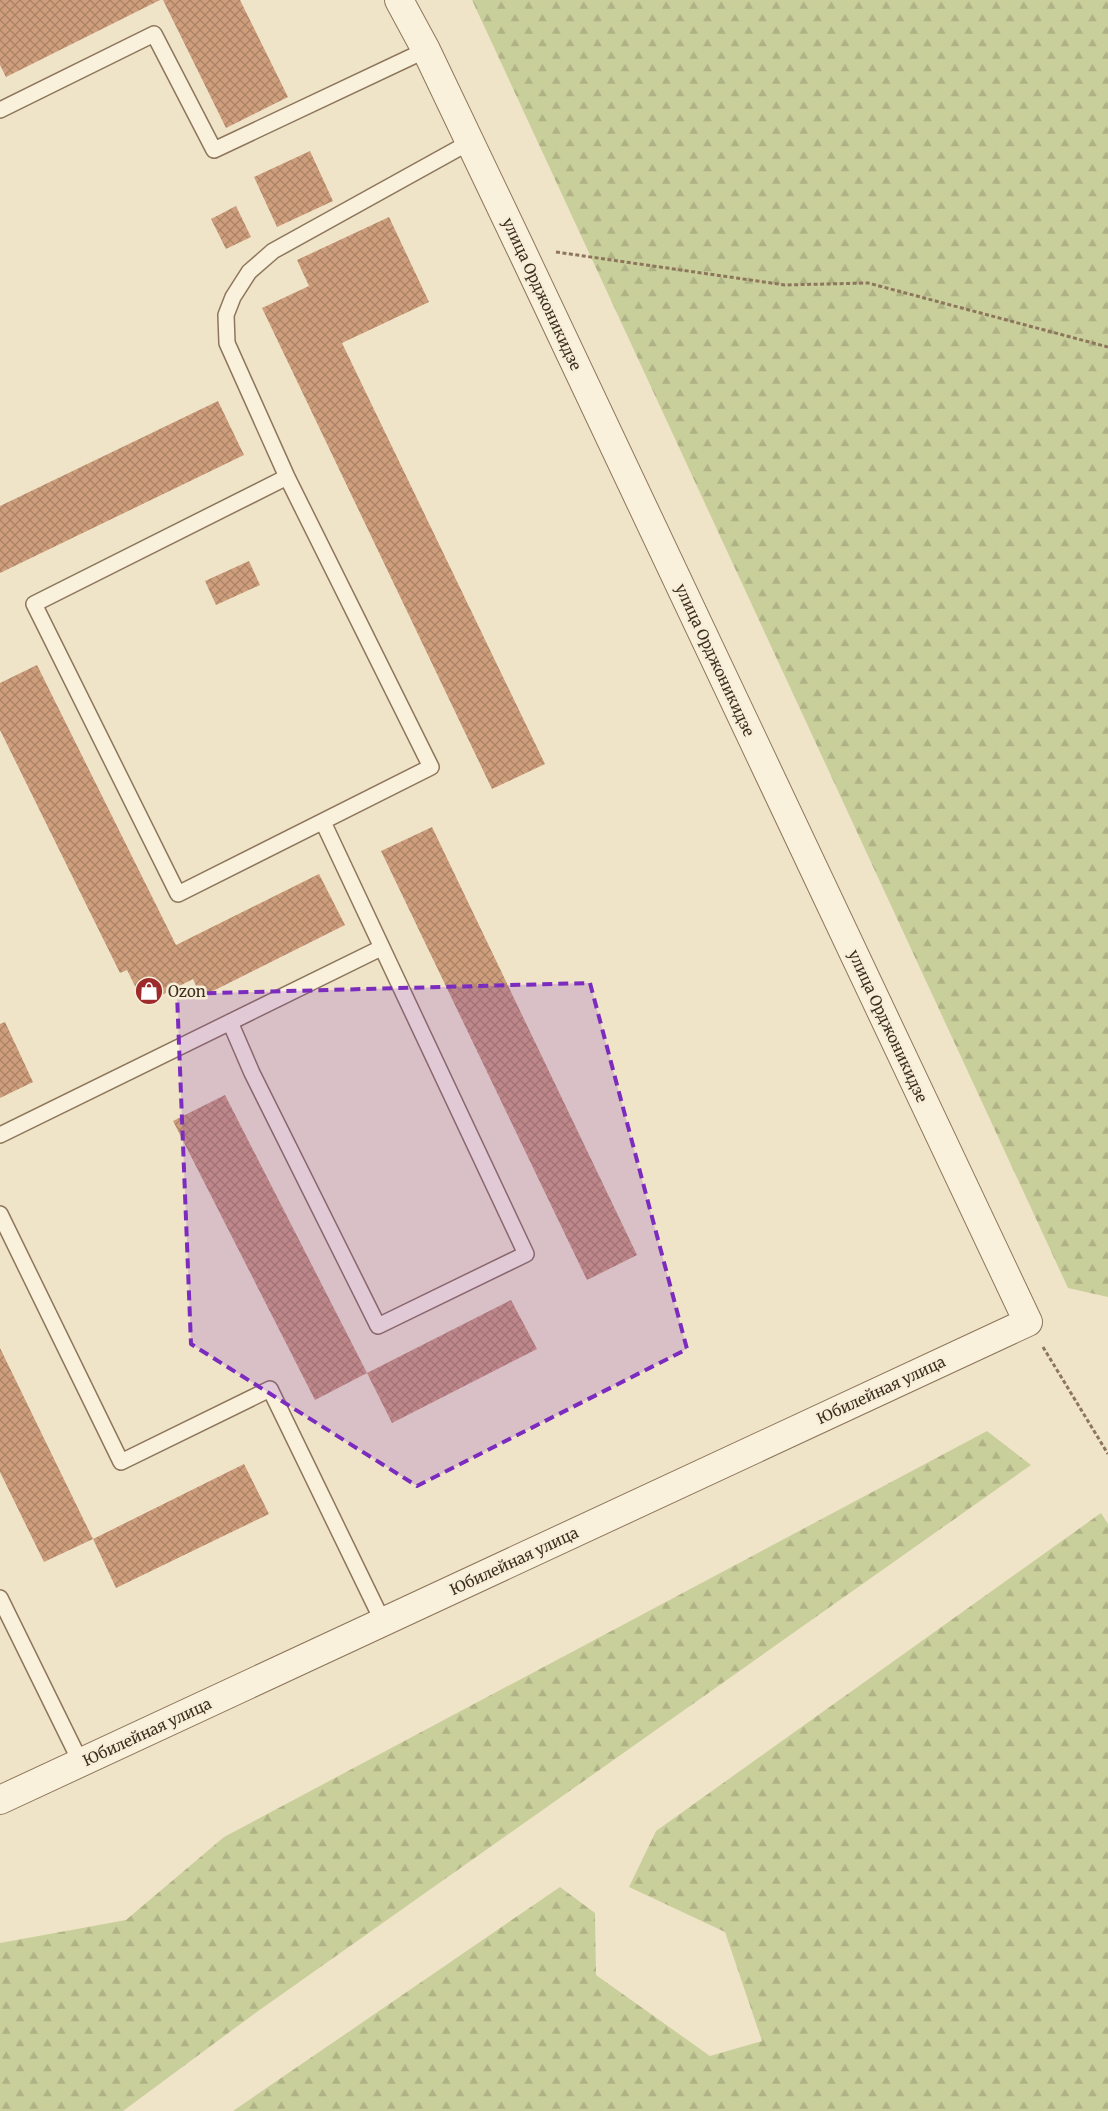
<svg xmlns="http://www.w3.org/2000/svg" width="1108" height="2111" viewBox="0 0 1108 2111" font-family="Merriweather,serif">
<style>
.forest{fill:url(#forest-firs)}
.building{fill:url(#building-cross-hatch)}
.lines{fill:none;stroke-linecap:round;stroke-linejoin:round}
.lane-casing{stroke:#8d765c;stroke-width:18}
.street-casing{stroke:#8d765c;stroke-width:30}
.path{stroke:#8d765c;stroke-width:3;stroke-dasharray:4 2.5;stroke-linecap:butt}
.lane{stroke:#faf1dc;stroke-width:15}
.street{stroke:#faf1dc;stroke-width:28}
.marked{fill:#7b2cbf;fill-opacity:0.2;stroke:#7b2cbf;stroke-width:4;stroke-dasharray:10 6;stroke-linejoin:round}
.labels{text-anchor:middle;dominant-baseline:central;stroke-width:5;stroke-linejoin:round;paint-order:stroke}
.street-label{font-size:15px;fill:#3d2e20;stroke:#f7eed8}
.poi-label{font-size:15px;fill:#3d2e20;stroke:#f7eed8;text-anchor:start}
</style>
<defs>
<pattern id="forest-firs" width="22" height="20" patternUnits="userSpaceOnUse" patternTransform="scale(1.25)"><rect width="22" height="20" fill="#c9cf9b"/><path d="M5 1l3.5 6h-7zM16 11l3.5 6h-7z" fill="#aeb285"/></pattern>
<pattern id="building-cross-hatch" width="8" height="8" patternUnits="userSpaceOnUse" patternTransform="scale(1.25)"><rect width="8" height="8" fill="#cf9f7d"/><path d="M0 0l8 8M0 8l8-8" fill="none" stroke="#a98266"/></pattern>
</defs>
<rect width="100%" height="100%" fill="#f0e4c8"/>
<path class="forest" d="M472 0H1108V1297L1068 1288Z
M987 1431 1031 1465 254 2014 123 2111H0V1943L126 1920 224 1837Z
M1101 1513 1108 1524V2111H233L560 1887 595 1913 596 1975 710 2056 762 2041 725 1932 629 1887 656 1831Z"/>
<path class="building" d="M0 0H160L6 77 0 65Z
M163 0H240L288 97 226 128Z
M310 151 333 201 277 227 254 177Z
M236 206 251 237 226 249 211 219Z
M389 217 429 302 342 343 545 764 492 789 262 308 309 286 297 260Z
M218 401 244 455 0 573V506Z
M249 561 260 585 216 605 205 581Z
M37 665 176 945 319 874 345 925 201 997 193 979 144 1004 127 970 120 973 0 730V683Z
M432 827 637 1255 587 1280 381 851Z
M5 1022 33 1082 0 1098V1024Z
M225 1095 367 1373 315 1400 173 1121Z
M511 1300 537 1349 392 1423 367 1373Z
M0 1348 93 1539 44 1562 0 1472Z
M244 1464 269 1514 116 1588 93 1539Z"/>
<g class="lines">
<defs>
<path id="lane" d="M0 110 154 34 214 150 426 50
M287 477 431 767 178 894 34 604Z
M287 477 227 343 226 315 233 297 249 272 273 251 470 142
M230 1022 252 1073 378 1326 526 1254 323 822
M0 1135 381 948
M0 1214 121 1462 270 1389 383 1622
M0 1598 81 1763"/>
<path id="street" d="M0 1800 1028 1322 520 247 426 50 399 0"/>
</defs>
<use href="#lane" class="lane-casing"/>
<use href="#street" class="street-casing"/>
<path class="path" d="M556 252 785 285 868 283 1108 347
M1043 1347 1108 1454"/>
<use href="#lane" class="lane"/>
<use href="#street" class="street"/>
</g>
<path class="marked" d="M590 983 687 1349 417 1486 191 1344 177 994Z"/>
<defs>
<symbol id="shop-disc" viewBox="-11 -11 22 22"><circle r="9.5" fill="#9e2a2b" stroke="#f7eed8"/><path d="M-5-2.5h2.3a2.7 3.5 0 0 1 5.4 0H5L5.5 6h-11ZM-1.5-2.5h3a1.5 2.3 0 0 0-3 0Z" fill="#fff"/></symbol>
</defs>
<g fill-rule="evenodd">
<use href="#shop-disc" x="133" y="975" width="32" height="32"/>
</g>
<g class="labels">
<g class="street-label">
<text transform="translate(542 294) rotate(65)">улица Орджоникидзе</text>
<text transform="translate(715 660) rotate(65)">улица Орджоникидзе</text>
<text transform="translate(888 1026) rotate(65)">улица Орджоникидзе</text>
<text transform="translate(881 1390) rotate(-25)">Юбилейная улица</text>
<text transform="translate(514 1561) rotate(-25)">Юбилейная улица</text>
<text transform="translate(147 1732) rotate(-25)">Юбилейная улица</text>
</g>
<g class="poi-label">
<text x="168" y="991">Ozon</text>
</g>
</g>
</svg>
